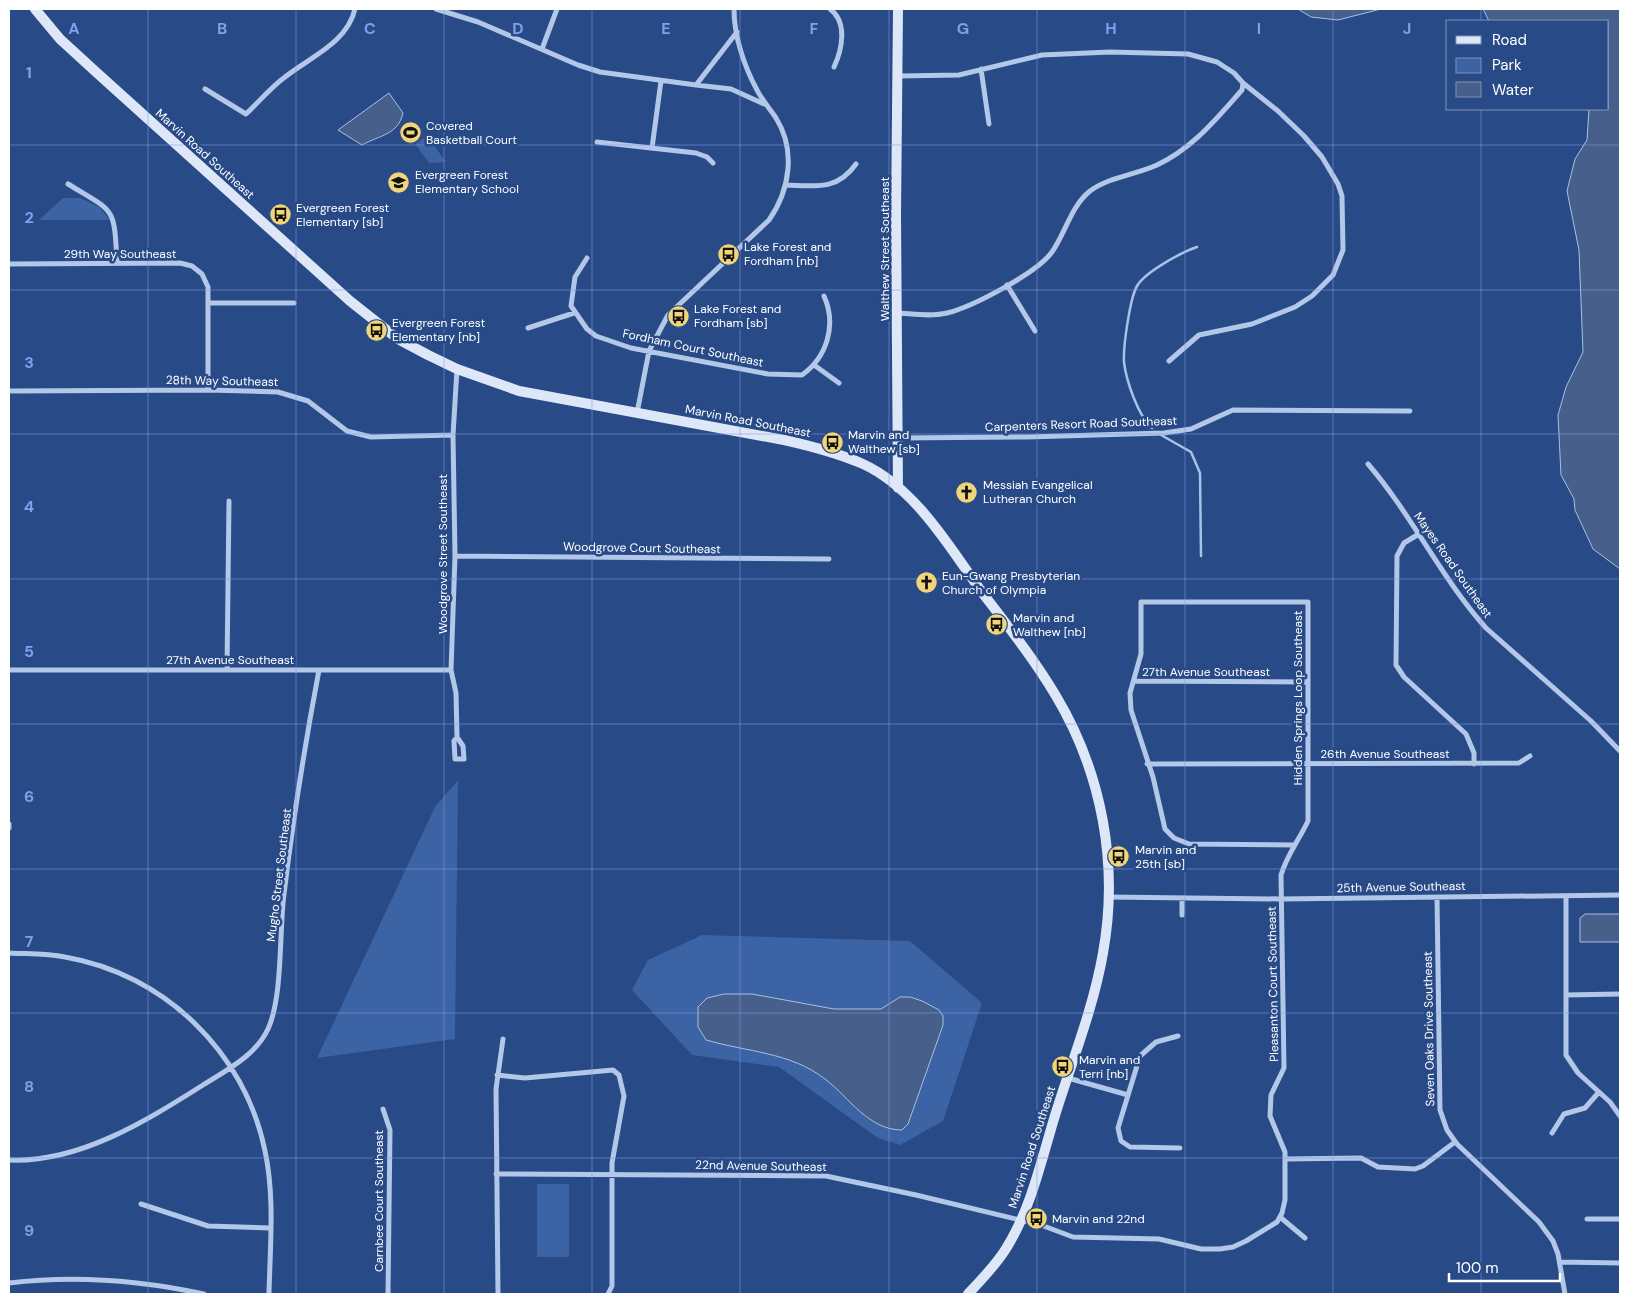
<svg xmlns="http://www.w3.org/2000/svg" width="1629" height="1303" viewBox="0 0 1629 1303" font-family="'DM Sans',sans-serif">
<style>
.green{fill:#3c63a3}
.water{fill:#465f8b;stroke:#a8c1e9}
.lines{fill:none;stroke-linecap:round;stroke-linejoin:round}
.stream{stroke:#a8c1e9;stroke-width:2.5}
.street{stroke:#b3c7e8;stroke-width:5}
.secondary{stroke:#dde7f7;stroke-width:10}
.grid{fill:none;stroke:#839eea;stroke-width:1;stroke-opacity:0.55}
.labels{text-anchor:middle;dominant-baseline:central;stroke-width:5;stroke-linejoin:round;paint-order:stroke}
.poi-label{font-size:12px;fill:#fff;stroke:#284a87;text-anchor:start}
.street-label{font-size:12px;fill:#fff;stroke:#284a87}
.grid-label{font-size:16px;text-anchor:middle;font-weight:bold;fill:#839eea;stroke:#284a87;stroke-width:5;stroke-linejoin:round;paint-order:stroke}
</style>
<rect width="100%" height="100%" fill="#284a87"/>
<path class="green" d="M427 136 446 162 429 163 415 144Z
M63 198H80L99 207 110 220H39Z
M458 780 455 1039 317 1058 435 807Z
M702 935 910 941 982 1003 943 1121 900 1145 878 1138 779 1067 692 1055 632 990 648 960Z
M537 1184H569V1257H537Z"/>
<path class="water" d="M1298 9H1381L1338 20 1311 17Z
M1483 9H1620V569L1593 549 1575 510 1574 499 1561 475 1558 415 1566 387 1583 352 1579 250 1567 191 1575 159 1587 140 1589 109H1608V21H1489Z
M389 93 403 113C398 135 380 135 362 145L338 130Z
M1585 914H1620V942H1580V918Z
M724 994H752L834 1009H881L900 997H910L922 1001 939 1010 943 1016V1025L908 1124 902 1130C868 1130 849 1097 825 1079 790 1052 747 1052 706 1040L698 1027V1007L707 998Z"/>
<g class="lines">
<path class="stream" d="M1152 428C1138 416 1126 380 1124 362 1123 347 1130 298 1137 286 1145 272 1182 252 1197 247
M1161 435 1191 452 1200 473 1201 556"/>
<path class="street" d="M436 9 478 22 578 65 600 72 696 85 737 32
M830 9C848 22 842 50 834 67
M542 49 557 9
M981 69 989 124
M898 76 959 75 1042 55 1110 52 1188 54 1217 62 1234 73 1243 83 1278 111 1304 136 1322 157 1338 184 1342 196 1343 250 1333 275 1312 296 1295 307 1252 324 1199 335 1169 361
M696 85 731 89 764 104
M205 89 246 114C259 102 270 88 285 77 310 57 347 43 355 9
M597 142 696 153 707 157 713 163
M652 148 661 81
M68 184C115 213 114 205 117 262
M786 185C815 186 837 191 856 164
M587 258 575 277 571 306 587 329 596 336 631 348 768 374 802 375C827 357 837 325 824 296
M9 264 180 263 192 266 202 274 208 287V390
M1007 285 1035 331
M209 303H294
M898 313C914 314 931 317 947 313 972 307 1037 273 1052 252 1065 234 1071 206 1090 191 1109 177 1135 175 1157 165 1193 148 1216 119 1242 90L1243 83
M528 328 574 313
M814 365 839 383
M9 391 208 390 278 392 308 401 347 431 371 437 453 435
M637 413 649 351 668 315 769 220C790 190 796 150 776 118 770 109 762 100 757 90 744 66 734 36 734 9
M898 438 1027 437 1164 433 1191 429 1233 410 1410 411
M1368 464C1412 515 1441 578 1486 628L1591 721 1620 751
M1419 534 1404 543 1397 556 1396 665 1404 677 1466 734 1474 753V764
M455 556 829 559
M9 670H451
M227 670 229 501
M1134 681 1308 682
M457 737 456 693 451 670 455 556 453 435 457 369
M457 737 463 746 464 759H455L454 741Z
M1147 764 1519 763 1530 756
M9 824V828
M1566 896V1055L1578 1073 1610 1102 1620 1116
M1108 897 1281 899 1620 895
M1437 897 1440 1110 1447 1130 1457 1144 1539 1222 1553 1241 1558 1254 1565 1294
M1182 915V899
M9 953C28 954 47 953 65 957 164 974 245 1052 265 1151 275 1197 270 1247 269 1294
M1566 995 1620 994
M1178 1036 1156 1042 1140 1056 1118 1128 1121 1141 1130 1147 1180 1148
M497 1075 525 1078 613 1070 619 1075 624 1096 612 1163V1286L608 1294
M1068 1078 1128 1095
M383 1109 390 1130 388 1294
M1552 1133 1564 1114 1585 1108 1599 1092
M1285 1159 1361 1158 1378 1167 1415 1169 1423 1166 1455 1142
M9 1160C79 1163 146 1121 203 1085 227 1070 256 1055 268 1029 283 996 279 932 284 894 293 820 305 744 319 670
M496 1174 826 1176 916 1195 1041 1225 1073 1237 1159 1239 1201 1249H1220L1233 1247 1246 1241 1277 1222 1282 1213 1285 1200V1152L1270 1116 1271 1095 1284 1068 1281 875C1287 855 1299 840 1308 821V602H1141V654L1130 693 1131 710 1153 777 1165 829 1174 838 1189 844 1295 845
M141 1204 208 1226 270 1228
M1280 1217 1305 1238
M1587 1219H1620
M1560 1262 1620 1263
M9 1283C74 1275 139 1280 204 1294
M498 1294 496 1089 503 1039"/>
<path class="secondary" d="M35 9 60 39 96 72 350 301 398 339 428 355 457 369 519 391 784 440C811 446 838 453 863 464 915 488 949 546 981 591 1007 625 1034 659 1056 696 1102 773 1119 865 1103 953 1094 1005 1074 1056 1058 1106 1043 1152 1033 1205 1007 1247 997 1264 982 1279 968 1294
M898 488 896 215 898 9"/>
</g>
<path class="grid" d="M148 9V1294M296 9V1294M444 9V1294M592 9V1294M740 9V1294M889 9V1294M1037 9V1294M1185 9V1294M1333 9V1294M1481 9V21M1481 109V1294M9 145H1620M9 290H1620M9 434H1620M9 579H1620M9 724H1620M9 869H1620M9 1013H1620M9 1158H1620"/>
<defs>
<symbol id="stadium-disc" viewBox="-11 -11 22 22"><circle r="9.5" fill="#f0d679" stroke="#284a87"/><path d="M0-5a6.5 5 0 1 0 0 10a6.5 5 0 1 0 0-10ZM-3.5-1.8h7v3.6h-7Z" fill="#111"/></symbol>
<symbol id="school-disc" viewBox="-11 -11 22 22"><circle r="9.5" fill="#f0d679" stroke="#284a87"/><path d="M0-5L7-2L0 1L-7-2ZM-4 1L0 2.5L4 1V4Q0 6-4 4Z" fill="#111"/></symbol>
<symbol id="bus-disc" viewBox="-11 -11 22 22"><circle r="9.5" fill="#f0d679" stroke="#284a87"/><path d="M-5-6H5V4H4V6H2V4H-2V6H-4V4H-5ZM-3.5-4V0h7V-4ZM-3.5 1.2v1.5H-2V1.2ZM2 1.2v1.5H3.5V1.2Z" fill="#111"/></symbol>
<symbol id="church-disc" viewBox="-11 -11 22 22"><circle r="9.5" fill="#f0d679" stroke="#284a87"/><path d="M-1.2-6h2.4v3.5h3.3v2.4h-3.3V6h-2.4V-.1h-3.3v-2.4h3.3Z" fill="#111"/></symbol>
</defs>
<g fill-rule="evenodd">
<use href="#stadium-disc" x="398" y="120" width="25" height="25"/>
<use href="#school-disc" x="386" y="170" width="25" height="25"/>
<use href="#bus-disc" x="268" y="202" width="25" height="25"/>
<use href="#bus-disc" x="716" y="242" width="25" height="25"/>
<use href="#bus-disc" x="666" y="304" width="25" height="25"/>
<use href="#bus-disc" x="364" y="318" width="25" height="25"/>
<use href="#bus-disc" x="820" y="430" width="25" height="25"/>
<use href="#church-disc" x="954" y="480" width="25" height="25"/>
<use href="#church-disc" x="914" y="570" width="25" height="25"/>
<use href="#bus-disc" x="984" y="612" width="25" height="25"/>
<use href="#bus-disc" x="1106" y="844" width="25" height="25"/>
<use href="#bus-disc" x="1050" y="1054" width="25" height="25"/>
<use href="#bus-disc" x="1024" y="1206" width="25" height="25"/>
</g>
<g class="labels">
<g class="poi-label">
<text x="426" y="126">Covered<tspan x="426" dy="14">Basketball Court</tspan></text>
<text x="415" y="175">Evergreen Forest<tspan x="415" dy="14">Elementary School</tspan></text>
<text x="296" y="208">Evergreen Forest<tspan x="296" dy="14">Elementary [sb]</tspan></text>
<text x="744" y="247">Lake Forest and<tspan x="744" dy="14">Fordham [nb]</tspan></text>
<text x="694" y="309">Lake Forest and<tspan x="694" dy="14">Fordham [sb]</tspan></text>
<text x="392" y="323">Evergreen Forest<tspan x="392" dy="14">Elementary [nb]</tspan></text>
<text x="848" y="435">Marvin and<tspan x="848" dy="14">Walthew [sb]</tspan></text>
<text x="983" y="485">Messiah Evangelical<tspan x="983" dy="14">Lutheran Church</tspan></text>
<text x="942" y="576">Eun-Gwang Presbyterian<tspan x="942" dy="14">Church of Olympia</tspan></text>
<text x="1013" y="618">Marvin and<tspan x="1013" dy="14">Walthew [nb]</tspan></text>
<text x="1135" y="850">Marvin and<tspan x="1135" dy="14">25th [sb]</tspan></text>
<text x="1079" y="1060">Marvin and<tspan x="1079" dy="14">Terri [nb]</tspan></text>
<text x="1052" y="1219">Marvin and 22nd</text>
</g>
<g class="street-label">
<text transform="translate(205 154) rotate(42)">Marvin Road Southeast</text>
<text transform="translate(885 249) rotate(-90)">Walthew Street Southeast</text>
<text x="120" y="254">29th Way Southeast</text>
<text transform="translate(693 348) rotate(12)">Fordham Court Southeast</text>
<text transform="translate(222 381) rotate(1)">28th Way Southeast</text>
<text transform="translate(748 421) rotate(11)">Marvin Road Southeast</text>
<text transform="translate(1081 424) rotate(-2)">Carpenters Resort Road Southeast</text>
<text transform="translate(642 548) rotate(1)">Woodgrove Court Southeast</text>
<text transform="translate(443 554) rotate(-90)">Woodgrove Street Southeast</text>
<text transform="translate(1453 565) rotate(55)">Mayes Road Southeast</text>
<text x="230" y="660">27th Avenue Southeast</text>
<text x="1206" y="672">27th Avenue Southeast</text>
<text transform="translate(1298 698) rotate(-90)">Hidden Springs Loop Southeast</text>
<text x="1385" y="754">26th Avenue Southeast</text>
<text transform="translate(279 875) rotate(-83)">Mugho Street Southeast</text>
<text transform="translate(1401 887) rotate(-1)">25th Avenue Southeast</text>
<text transform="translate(1273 984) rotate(-91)">Pleasanton Court Southeast</text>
<text transform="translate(1429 1029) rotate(-91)">Seven Oaks Drive Southeast</text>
<text transform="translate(1032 1147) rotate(-72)">Marvin Road Southeast</text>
<text transform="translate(761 1166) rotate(1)">22nd Avenue Southeast</text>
<text transform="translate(379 1201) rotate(-90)">Carnbee Court Southeast</text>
</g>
</g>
<g class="grid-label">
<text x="74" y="34">A</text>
<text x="222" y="34">B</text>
<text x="370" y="34">C</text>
<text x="518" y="34">D</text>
<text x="666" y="34">E</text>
<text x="814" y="34">F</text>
<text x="963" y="34">G</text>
<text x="1111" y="34">H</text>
<text x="1259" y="34">I</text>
<text x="1407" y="34">J</text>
<text x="29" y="78">1</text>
<text x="29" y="223">2</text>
<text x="29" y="368">3</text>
<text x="29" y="512">4</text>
<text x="29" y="657">5</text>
<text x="29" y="802">6</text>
<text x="29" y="947">7</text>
<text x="29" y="1092">8</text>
<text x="29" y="1236">9</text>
</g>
<rect width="1629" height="1303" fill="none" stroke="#ffffff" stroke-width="20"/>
<rect x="1446" y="20" width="162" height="90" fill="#284a87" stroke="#7e92b7"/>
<rect x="1456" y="36" width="25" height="8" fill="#dde7f7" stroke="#7e92b7"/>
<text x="1492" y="45" font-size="15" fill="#ffffff">Road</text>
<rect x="1456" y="58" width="25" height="15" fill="#3c63a3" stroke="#7e92b7"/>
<text x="1492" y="70" font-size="15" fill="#ffffff">Park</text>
<rect x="1456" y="82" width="25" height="15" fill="#465f8b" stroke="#7e92b7"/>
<text x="1492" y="95" font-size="15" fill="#ffffff">Water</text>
<path d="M1449 1273v8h111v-8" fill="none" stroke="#ffffff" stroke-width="2.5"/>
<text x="1456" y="1273" font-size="15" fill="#ffffff" stroke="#284a87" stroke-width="4" paint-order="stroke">100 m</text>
</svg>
